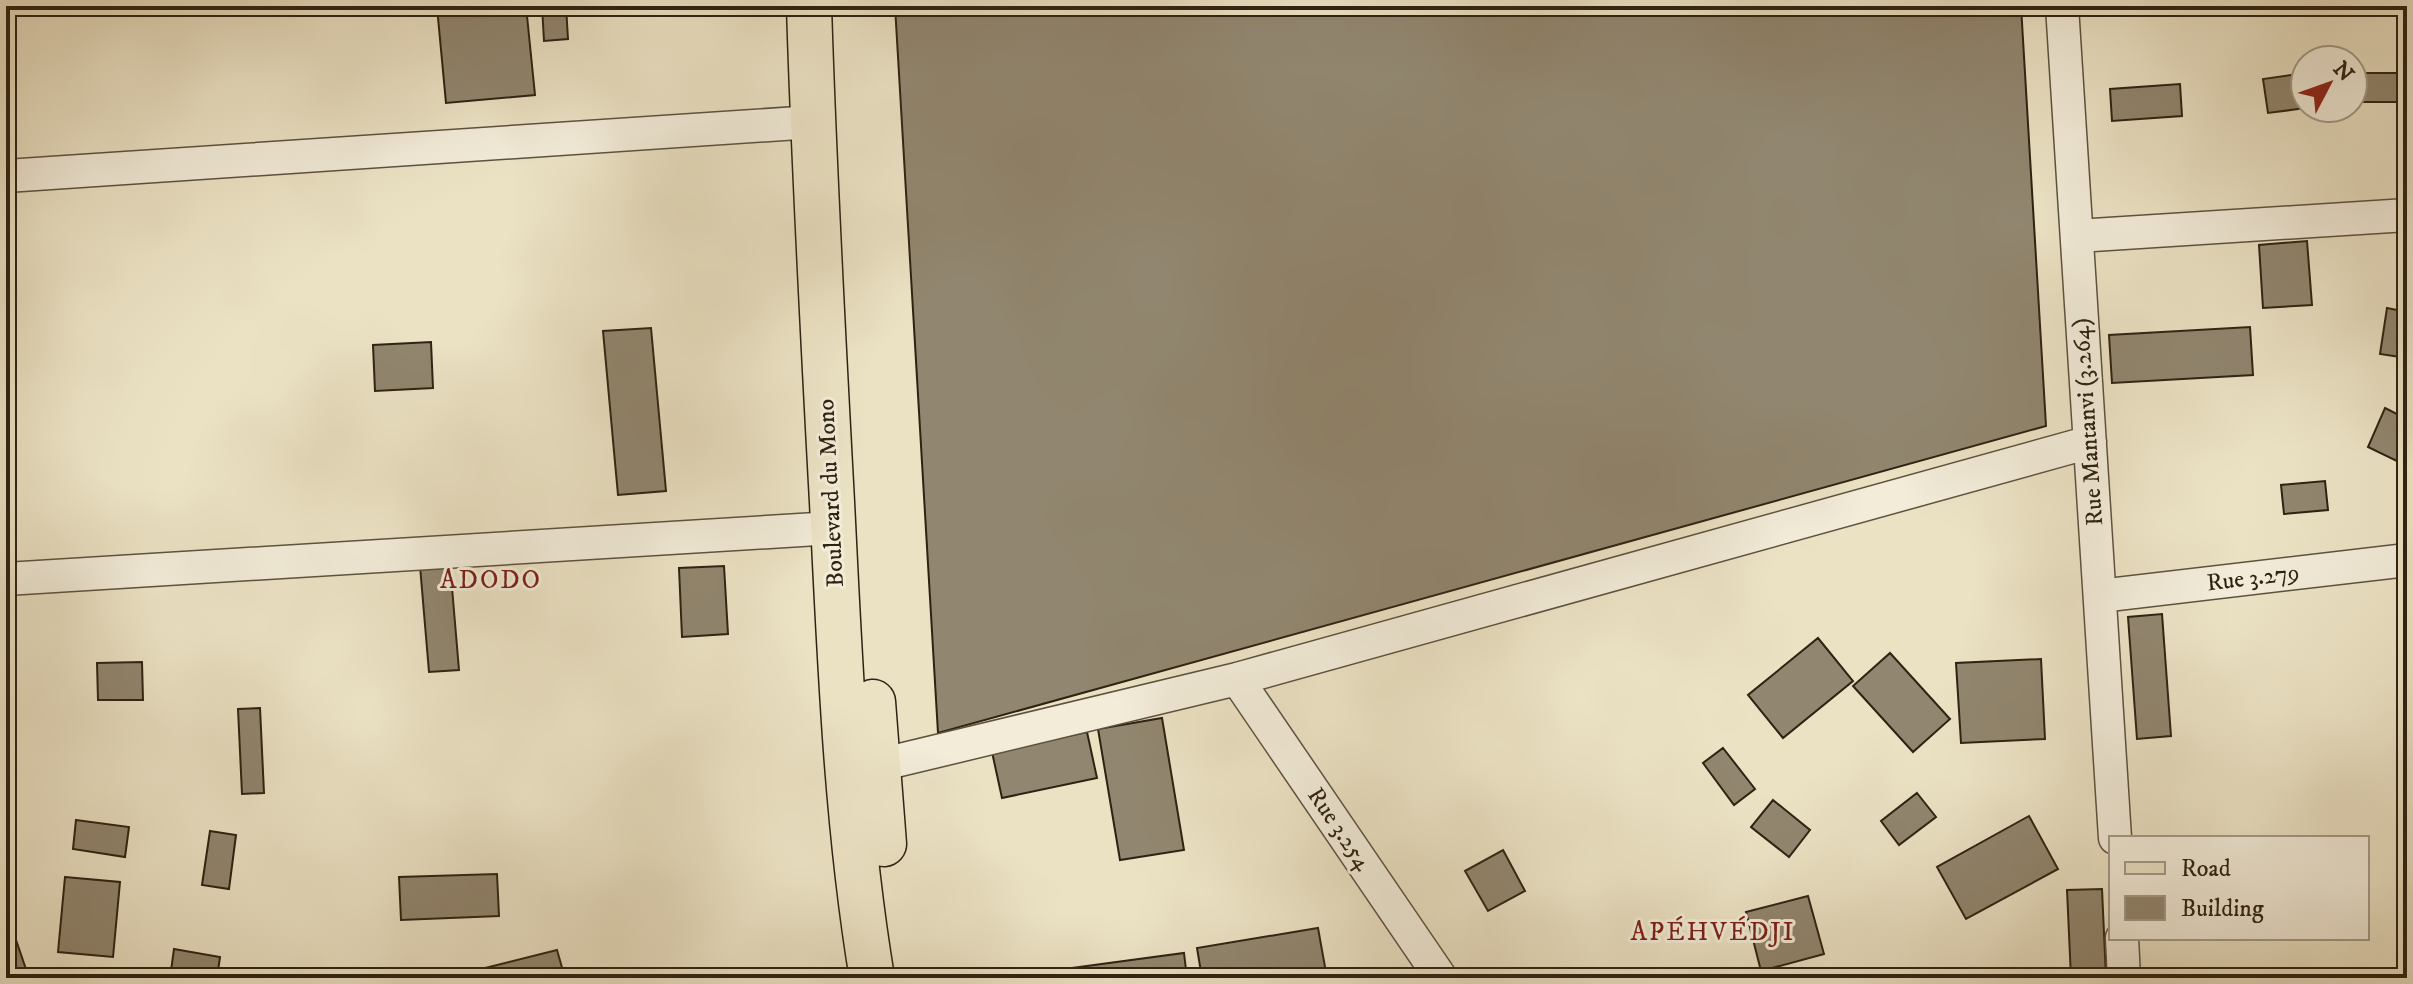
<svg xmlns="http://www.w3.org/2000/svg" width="2413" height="984" viewBox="0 0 2413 984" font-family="'IM FELL DW Pica',serif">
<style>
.building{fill:#91866f;stroke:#2f2212;stroke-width:2}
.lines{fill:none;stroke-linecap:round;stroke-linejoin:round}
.street-casing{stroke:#5e523e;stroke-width:35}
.primary-casing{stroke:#2f2212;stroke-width:47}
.street{stroke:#f2ecd9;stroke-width:32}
.primary{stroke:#ebe2c4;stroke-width:44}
.labels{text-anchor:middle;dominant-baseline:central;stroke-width:6;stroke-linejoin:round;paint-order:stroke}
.street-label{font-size:24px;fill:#2f2212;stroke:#f2ecd9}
.neighbourhood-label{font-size:26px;letter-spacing:2px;fill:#7a1f14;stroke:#f2ecd9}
</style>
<rect width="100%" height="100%" fill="#ebe2c4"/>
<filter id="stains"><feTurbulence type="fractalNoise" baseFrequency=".0025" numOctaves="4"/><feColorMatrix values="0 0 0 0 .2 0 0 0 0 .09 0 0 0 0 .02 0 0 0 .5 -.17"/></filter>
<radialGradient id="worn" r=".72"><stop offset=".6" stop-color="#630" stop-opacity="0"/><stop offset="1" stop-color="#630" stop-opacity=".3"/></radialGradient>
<path class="building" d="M526 6 535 95 446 103 437 7Z
M542 6H566L568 39 544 41Z
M895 6H2021L2046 426 938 733Z
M2305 73 2306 108 2268 113 2263 79Z
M2361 73H2407V102H2361Z
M2180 84 2182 116 2112 121 2110 89Z
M2307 241 2312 305 2263 308 2259 245Z
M2387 308 2407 312V358L2380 354Z
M2250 327 2253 375 2112 383 2109 335Z
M651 328 666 491 618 495 603 331Z
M431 342 433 388 375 391 373 345Z
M2385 408 2407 419V466L2368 447Z
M2325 481 2328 510 2284 514 2281 485Z
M450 564 459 670 429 672 420 566Z
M724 566 728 634 682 637 679 568Z
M2162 614 2171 736 2137 739 2128 617Z
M1818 638 1853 681 1783 738 1748 695Z
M1890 653 1950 719 1913 752 1853 686Z
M2041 659 2045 739 1961 743 1956 663Z
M142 662 143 700H98L97 663Z
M260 708 264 793 242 794 238 709Z
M1162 718 1184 850 1120 860 1098 729Z
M1087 732 1097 778 1002 798 992 752Z
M1723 748 1755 789 1734 805 1703 763Z
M1917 793 1936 817 1899 845 1881 821Z
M1773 800 1810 830 1789 857 1751 827Z
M2029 816 2058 869 1966 919 1937 867Z
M76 820 129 827 125 857 73 849Z
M210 831 236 835 229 889 202 885Z
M1503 850 1525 891 1488 911 1465 871Z
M497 874 499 916 401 920 399 877Z
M65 877 120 882 113 957 58 952Z
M2102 889 2106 978H2071L2067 890Z
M1808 896 1824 954 1761 971 1746 912Z
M1318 928 1327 978H1202L1197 948Z
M15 937 29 978H6V940Z
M174 949 220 957 217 978H170Z
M557 950 565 978H483L481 969Z
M1184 953 1187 978H1035L1034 973Z"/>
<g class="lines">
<defs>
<path id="street" d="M2062 6 2115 838
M6 176 813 122
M2077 236 2407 215
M6 579 833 528
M2100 596 2407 560
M1237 679 1441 978
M879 765 1237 679 2090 442
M2122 938 2124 978"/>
<path id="primary" d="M809 6C814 171 823 337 832 502 840 661 846 821 872 978
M873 702 884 844"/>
</defs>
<use href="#street" class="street-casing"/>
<use href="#primary" class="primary-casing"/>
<use href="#street" class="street"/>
<use href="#primary" class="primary"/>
</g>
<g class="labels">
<g class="street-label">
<text transform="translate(2088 422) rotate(-94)">Rue Mantanvi (3.264)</text>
<text transform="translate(831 493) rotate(-93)">Boulevard du Mono</text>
<text transform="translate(2253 578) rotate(-7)">Rue 3.279</text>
<text transform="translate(1339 829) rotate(56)">Rue 3.254</text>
</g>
<g class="neighbourhood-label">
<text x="491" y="580">ADODO</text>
<text x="1713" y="932">APÉHVÉDJI</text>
</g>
</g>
<rect width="2413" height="984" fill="none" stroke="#ebe2c4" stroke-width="32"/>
<rect x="8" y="8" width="2397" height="968" fill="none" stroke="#2f2212" stroke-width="4"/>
<rect x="16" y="16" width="2381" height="952" fill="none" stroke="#2f2212" stroke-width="2"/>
<rect x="2109" y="836" width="260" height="104" fill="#f2ecd9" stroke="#a49b89" stroke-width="2"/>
<rect x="2125" y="862" width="40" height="12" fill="#ebe2c4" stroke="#a49b89" stroke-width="2"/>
<text x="2181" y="876" font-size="24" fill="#2f2212">Road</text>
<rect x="2125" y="896" width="40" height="24" fill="#91866f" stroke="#a49b89" stroke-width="2"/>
<text x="2181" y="916" font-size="24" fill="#2f2212">Building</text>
<g transform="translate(2329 84) rotate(49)"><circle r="38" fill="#f2ecd9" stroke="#a49b89" stroke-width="2"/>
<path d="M0-6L14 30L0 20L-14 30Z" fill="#8f2418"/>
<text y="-12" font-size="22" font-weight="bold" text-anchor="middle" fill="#2f2212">N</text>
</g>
<rect width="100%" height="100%" filter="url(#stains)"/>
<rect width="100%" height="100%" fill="url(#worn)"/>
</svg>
